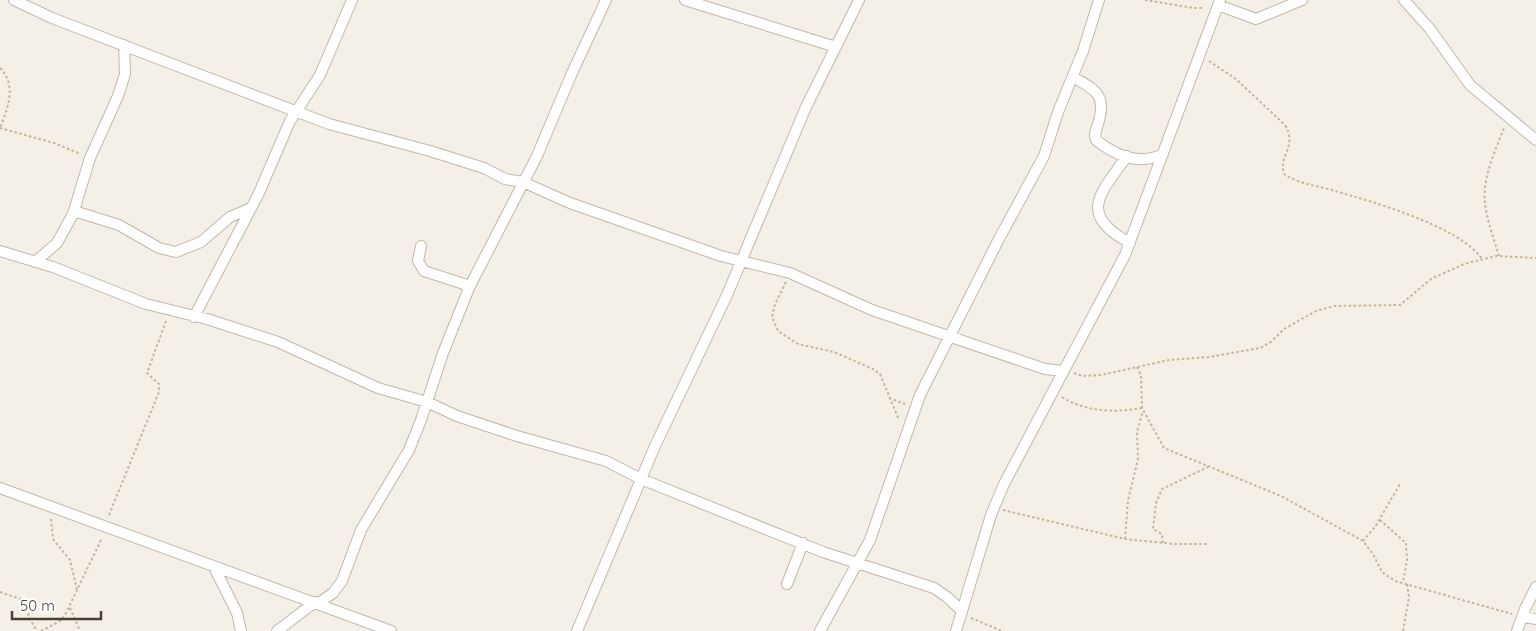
<svg xmlns="http://www.w3.org/2000/svg" width="1536" height="631" viewBox="0 0 1536 631" font-family="Quicksand,sans-serif">
<style>
.lines{fill:none;stroke-linecap:round;stroke-linejoin:round}
.minor-casing{stroke:#c2b7a9;stroke-width:12}
.path{stroke:#c5b298;stroke-width:2;stroke-dasharray:2.5 2.5;stroke-linecap:butt}
.minor{stroke:#fff;stroke-width:10}
</style>
<rect width="100%" height="100%" fill="#f5f0e7"/>
<g class="lines">
<defs>
<path id="minor" d="M14 0 52 18 329 124 430 151 484 168 505 179 523 182 570 203 721 256 790 273 872 310 1045 369 1064 371
M685 0 836 47
M1404 0 1430 29 1470 85 1536 140
M1218 5 1256 19 1302 0
M1073 77C1096 90 1107 95 1098 124 1096 130 1094 134 1096 140 1115 155 1139 166 1163 154
M1127 156C1100 194 1077 214 1130 243
M74 211 119 225 159 248 176 252 201 242 230 217 251 208
M421 246 418 261 424 271 470 286
M0 251 53 267 146 304 207 319 278 342 378 388 427 402 457 416 517 436 606 461 641 479 823 552 934 588 947 597 962 611
M35 262 57 243 73 214 90 158 118 96 125 74 124 45
M194 317 258 195 290 121 320 75 352 0
M0 488 391 631
M214 567 237 613 241 631
M787 584 803 543
M319 603 333 593 342 581 361 530 409 450 421 420 443 353 469 288 537 156 572 73 606 0
M1522 617 1536 619
M277 631 315 602
M577 631 655 446 727 295 806 107 859 0
M820 631 870 540 920 395 1000 237 1044 156 1058 112 1083 51 1099 0
M956 631 991 515 1004 484 1125 255 1220 0
M1517 631 1525 609 1536 587"/>
</defs>
<use href="#minor" class="minor-casing"/>
<path class="path" d="M1145 0 1194 8H1204
M1209 61 1236 79 1285 125C1298 146 1278 156 1284 174 1298 184 1319 186 1335 191 1373 202 1459 226 1482 259
M0 68C17 85 8 108 0 128
M0 128 54 143 81 154
M1499 256C1494 239 1487 221 1485 203 1482 179 1495 151 1504 128
M786 282 775 304 772 317 778 331 798 344 834 352 873 369 880 374 899 420
M1137 367 1141 375 1142 408 1164 448 1281 496 1363 541 1373 554 1382 572 1395 581 1512 614
M1074 373 1083 376 1101 375 1169 360 1209 357 1260 348 1271 342 1284 329 1316 311 1335 306 1400 305 1431 279 1464 264 1496 256 1536 258
M1062 397C1086 412 1115 413 1142 408
M889 398 905 404
M1003 510 1125 539 1174 544H1209
M109 515 159 392V384L147 373 166 321
M51 519 53 539 70 560 77 589
M1380 520 1406 543 1407 560 1403 583
M1125 539 1128 500 1138 459 1137 432 1143 411
M1363 541 1375 527 1400 484
M1163 543 1162 534 1153 529 1156 503 1162 489 1208 467
M0 592 26 601 29 618 37 631
M70 608 80 631
M971 618 1002 631
M41 631 60 621 65 615 102 538
M1403 631 1409 597 1407 584"/>
<use href="#minor" class="minor"/>
</g>
<path d="M12 611v8h89v-8" fill="none" stroke="#494035" stroke-width="2.5"/>
<text x="20" y="611" font-size="15" fill="#494035" stroke="#ffffff" stroke-width="4" paint-order="stroke">50 m</text>
</svg>
